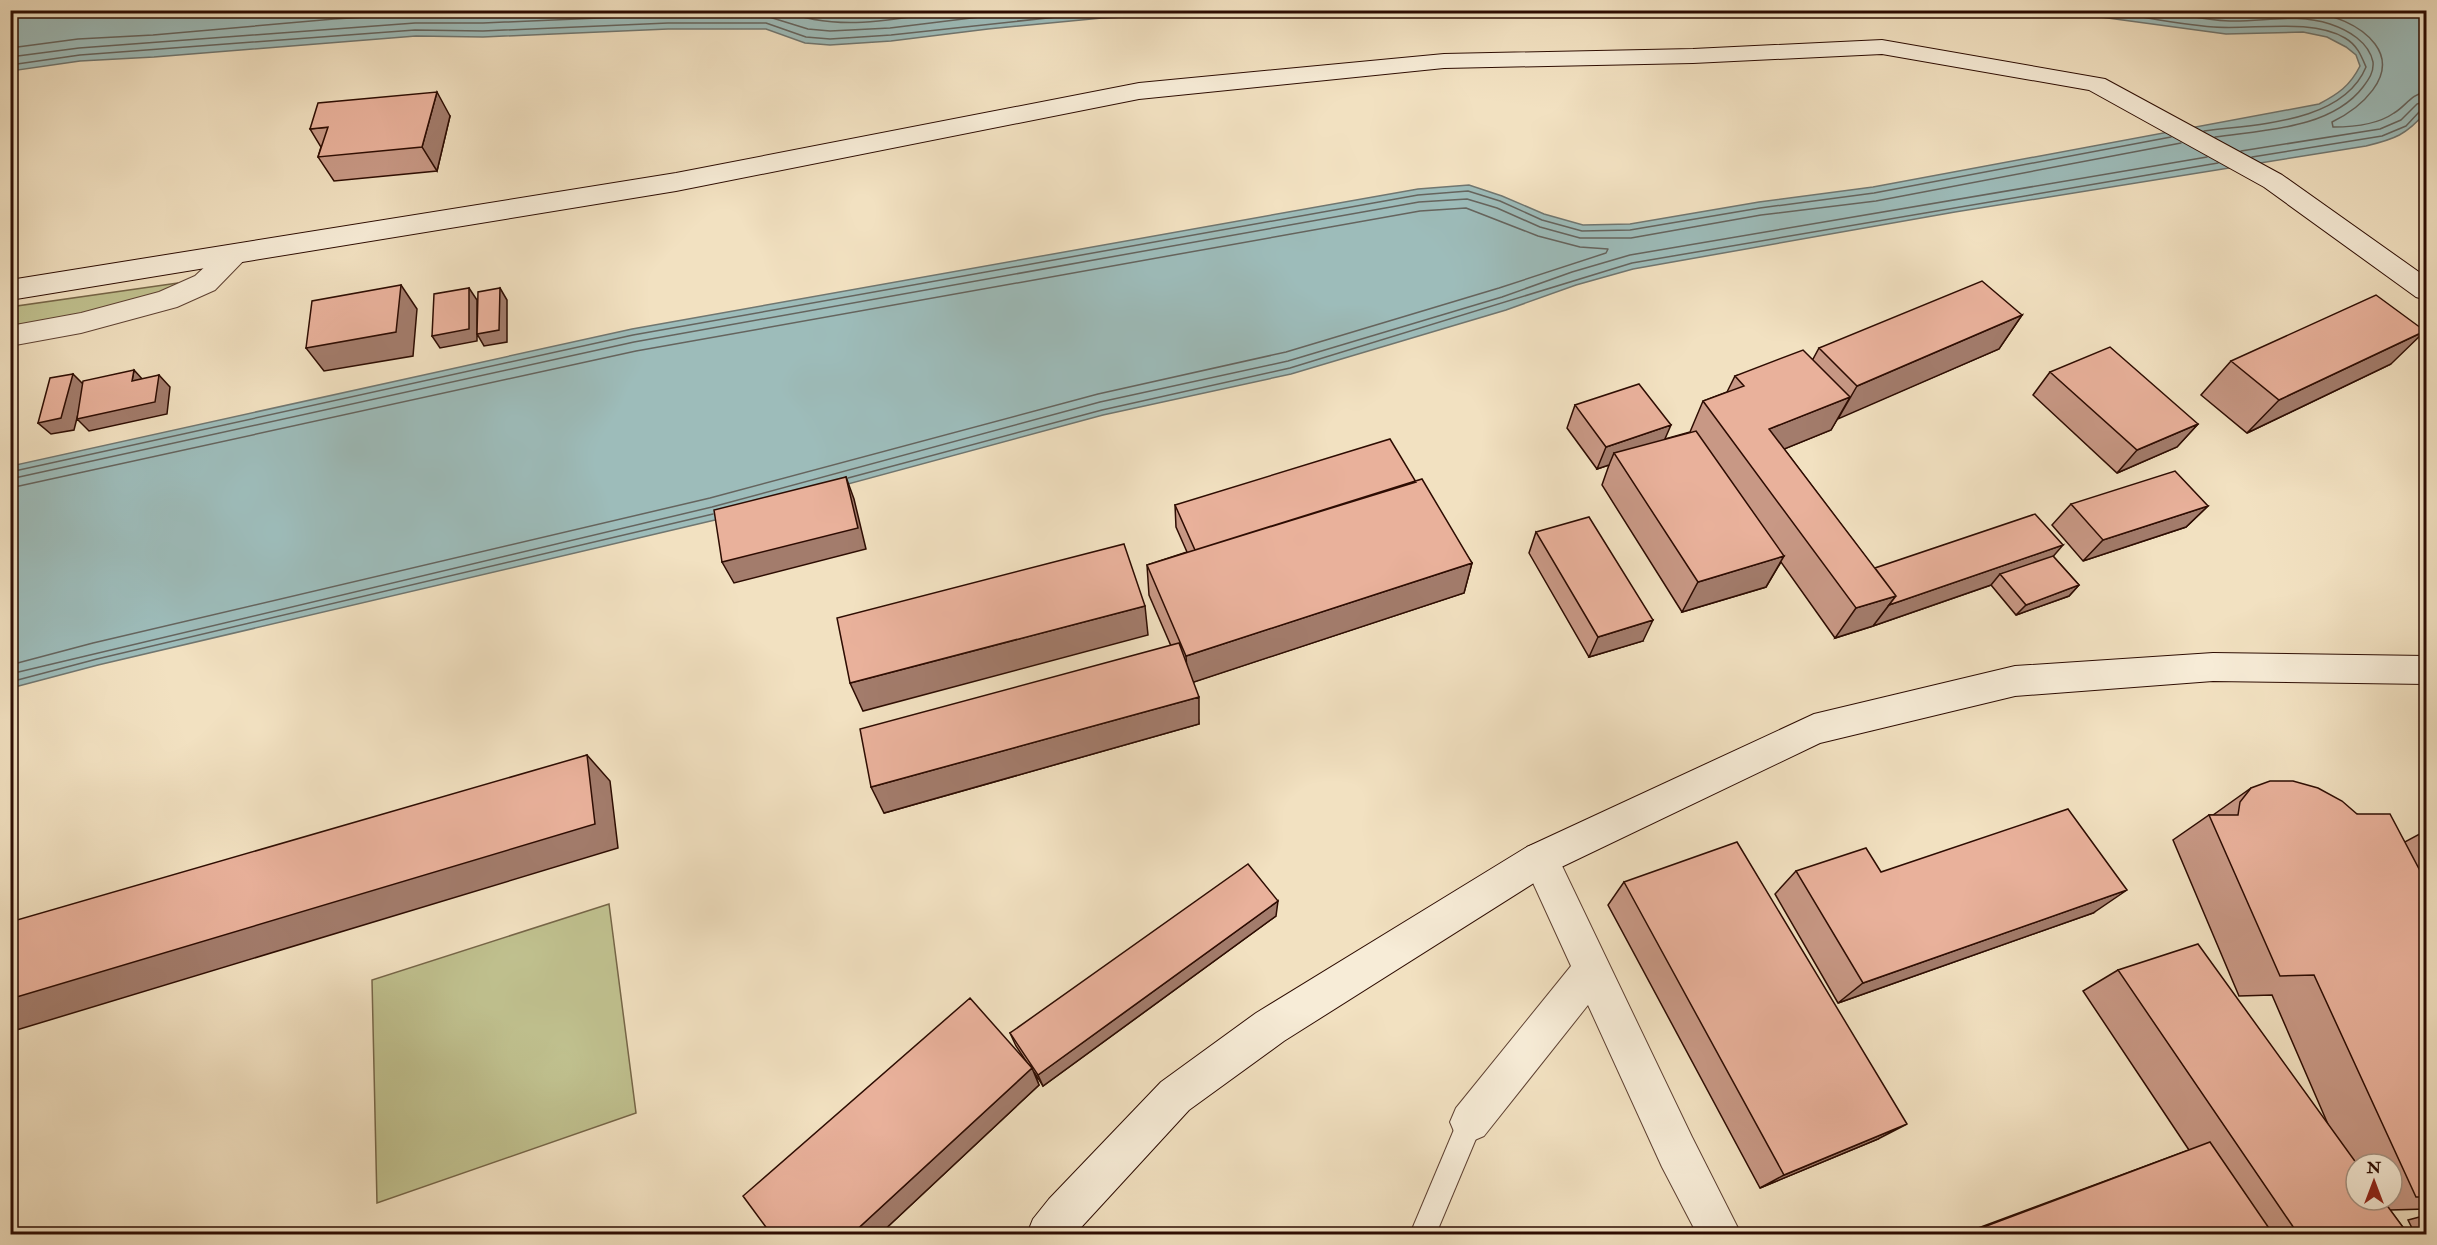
<svg xmlns="http://www.w3.org/2000/svg" width="2437" height="1245" viewBox="0 0 2437 1245" font-family="'IM FELL Double Pica',serif">
<style>
.green{fill:#c0c18f;stroke:#766648;stroke-width:1.5}
.water{fill:#9dbcba;stroke:#707670;stroke-width:1.5}
.lines{fill:none;stroke-linecap:round;stroke-linejoin:round}
.shore{stroke:#65645e;stroke-width:1.5}
.lane-casing{stroke:#5e4132;stroke-width:2}
.street-casing{stroke:#5e4132;stroke-width:2}
.secondary-casing{stroke:#2d0c02;stroke-width:2}
.lane{fill:#f7ecd7;fill-rule:evenodd}
.street{fill:#f7ecd7;fill-rule:evenodd}
.secondary{fill:#f7ecd7;fill-rule:evenodd}
.wall{fill:#c89885;stroke:#2d0c02;stroke-width:1.5;fill-rule:evenodd}
.shaded-wall{fill:#a37c6c;stroke:#2d0c02;stroke-width:1.5}
.building{fill:#e9b19b;stroke:#2d0c02;stroke-width:1.5}
</style>
<rect width="100%" height="100%" fill="#f2e1c1"/>
<filter id="stains"><feTurbulence type="fractalNoise" baseFrequency=".00333" numOctaves="4"/><feColorMatrix values="0 0 0 0 .2 0 0 0 0 .09 0 0 0 0 .02 0 0 0 .5 -.17"/></filter>
<radialGradient id="worn" r=".72"><stop offset=".6" stop-color="#630" stop-opacity="0"/><stop offset="1" stop-color="#630" stop-opacity=".3"/></radialGradient>
<path class="green" d="M178 283 155 300 11 328 10 307Z
M609 904 636 1113 377 1203 372 980Z"/>
<path class="water" d="M10 11 11 10 1261 11 1102 18 988 29 891 41 830 45 805 43 766 29H668L483 37 416 36 154 57 80 61 11 71Z
M2056 11H2426V112C2406 135 2395 139 2366 146L1955 212 1633 269 1576 285 1506 310 1291 374 1103 415 715 520 98 665 11 688V466L632 329 1418 189 1469 185 1502 196 1544 214 1583 225 1630 224 1759 202 1873 187 2319 104C2338 94 2350 86 2360 66L2356 55 2346 47 2327 37 2303 32 2226 34Z"/>
<g class="lines">
<path class="shore" d="M781 10C838 33 895 19 953 10
M2101 10C2139 16 2176 24 2214 27 2253 30 2311 18 2345 38 2357 45 2361 55 2366 67 2343 123 2256 124 2204 131
M2157 10C2181 14 2205 20 2230 21 2263 22 2297 13 2330 24 2348 30 2369 42 2373 62 2374 72 2369 79 2363 87 2331 129 2263 130 2215 137
M2309 10C2332 16 2359 23 2375 44 2399 76 2359 109 2332 122L2333 127C2353 127 2377 125 2394 113 2406 106 2411 94 2426 92
M10 48 78 39 153 35 334 19 415 14 592 10
M10 57 79 48 415 23H483L668 15 766 16 808 29 830 31 890 28 1037 10
M10 65 80 55 415 30 483 31 668 23H766L806 37 830 39 891 35 1102 12 1144 10
M2241 151 2380 129 2401 120 2417 104 2426 101
M2252 157 2382 136 2406 126 2420 111 2426 109
M10 472 633 335 1418 195 1468 191 1500 201 1542 220 1582 231 1630 230 1760 208 1874 193 2171 137
M848 478 1102 410 1290 368 1632 263 2218 163
M10 479 634 342 1419 202 1467 199 1497 208 1540 227 1580 238H1631L1761 215 1876 201 2181 143
M10 488 636 351 1420 211 1466 208 1538 236 1580 247 1608 249 1606 253 1499 288 1286 352 1098 394 710 498 93 643 10 665
M10 674 712 507 1100 402 1288 361 1502 297 1572 272 1630 255 2207 157
M10 682 97 659 713 514"/>
<defs>
<path id="lane" d="M1470 1109 1479 1113 1483 1122 1436 1234H1410L1461 1113Z"/>
<path id="street" d="M236 245 246 247 250 254 215 290 177 307 81 333 10 346V326L81 313 159 292 195 276 226 247Z
M1540 842 1553 847 1692 1137 1741 1234H1697L1662 1167 1588 1005 1484 1136 1470 1142 1456 1136 1450 1122 1456 1108 1571 966 1522 859 1527 847Z"/>
<path id="secondary" d="M1882 40 2105 79 2282 175 2426 277V300L2416 297 2264 187 2089 90 1882 54 1693 63 1444 68 1139 99 676 191 10 300V280L676 173 1139 83 1444 54 1693 49Z
M2213 653 2426 656V684L2213 681 2015 696 1820 743 1553 871 1284 1041 1189 1110 1075 1234H1027L1033 1219 1049 1199 1161 1082 1256 1013 1527 847 1814 714 2015 666Z"/>
</defs>
<use href="#lane" class="lane-casing"/>
<use href="#street" class="street-casing"/>
<use href="#secondary" class="secondary-casing"/>
<use href="#lane" class="lane"/>
<use href="#street" class="street"/>
<use href="#secondary" class="secondary"/>
</g>
<path class="wall" d="M450 116 437 171 334 181 318 157 321 147 310 129Z
M2022 315 1999 349 1838 418 1831 430 1784 449 1874 568 2053 556 2079 585 2069 596 2016 615 1991 585 1873 626 1835 638 1781 562 1766 587 1682 612 1602 485 1609 465 1597 469 1567 428 1575 405 1665 439 1690 432 1703 401 1727 392 1735 376 1813 359 1819 348Z
M2231 361 2391 364 2247 433 2201 395Z
M2050 372 2198 424 2177 447 2117 473 2033 395Z
M1416 482 1472 563 1464 593 1193 682 1199 724 884 813 1171 646 1149 595 1147 565 1187 552 1176 527 1175 505Z
M2071 504 2208 506 2186 527 2083 561 2052 525Z
M1536 532 1643 641 1589 657 1529 553Z
M2251 788 2357 814 2405 842 2427 830V1209L2390 1210 2408 1234H1962L2189 1150 2083 991 2118 970 2327 1122 2272 995 2239 996 2173 840 2209 815H2213ZM2356 1164H2392V1200H2356Z
M1796 871 1881 872 2093 913 1838 1003 1775 894Z
M1624 882 1878 1139 1760 1188 1608 905Z
M1276 916 1043 1086 1034 1072 1039 1085 880 1234H771L1028 1064 1016 1046 1010 1033Z
M2427 1215V1234H2415L2408 1220Z"/>
<path class="shaded-wall" d="M437 92 450 116 437 171 422 147Z
M401 285 417 309 413 356 324 371 306 348Z
M469 288 477 300V341L440 348 432 336Z
M500 288 507 300V342L484 346 477 334Z
M2022 315 1999 349 1838 419 1857 386Z
M2425 331 2391 364 2247 433 2279 400Z
M134 370 145 382 132 381Z
M73 374 85 386 74 430 51 434 38 423Z
M159 375 170 387 167 414 89 431 77 419Z
M1850 397 1831 430 1752 462 1769 429Z
M2198 424 2177 447 2117 473 2137 450Z
M1671 425 1661 448 1614 453 1609 465 1597 469 1606 447Z
M846 477 854 499 866 549 734 583 722 562Z
M2208 506 2186 527 2083 561 2103 540Z
M2063 545 2044 567 2000 574 1991 585 1873 626 1889 605Z
M1784 556 1766 587 1682 612 1698 582Z
M1472 563 1464 593 1188 684 1186 656Z
M2079 585 2069 596 2016 615 2026 605Z
M1896 596 1873 626 1835 638 1856 608Z
M1145 606 1148 635 863 711 850 683Z
M1653 620 1643 641 1589 657 1598 637Z
M1199 697V724L884 813 871 787Z
M587 755 610 781 618 848 10 1032V999Z
M2127 890 2093 913 1838 1003 1863 983Z
M1278 901 1276 916 1043 1086 1038 1075Z
M1032 1068 1039 1085 880 1234H852Z
M1907 1124 1878 1139 1760 1188 1784 1175Z"/>
<path class="building" d="M437 92 422 147 318 157 328 127 310 129 318 103Z
M1982 281 2022 315 1857 386 1819 348Z
M401 285 396 332 306 348 312 301Z
M469 288V329L432 336 434 294Z
M500 288 499 330 477 334 478 292Z
M2376 295 2425 331 2279 400 2231 361Z
M2110 347 2198 424 2137 450 2050 372Z
M1803 350 1850 397 1769 429 1896 596 1856 608 1703 401 1744 386 1735 376Z
M134 370 132 381 159 375 155 402 77 419 83 381Z
M73 374 61 418 38 423 50 378Z
M1639 384 1671 425 1606 447 1575 405Z
M1696 431 1784 556 1698 582 1614 453Z
M1390 439 1416 482 1195 550 1175 505Z
M2175 471 2208 506 2103 540 2071 504Z
M846 477 858 528 722 562 714 510Z
M1422 479 1472 563 1186 656 1147 565Z
M2035 514 2063 545 1889 605 1896 596 1875 568Z
M1589 517 1653 620 1598 637 1536 532Z
M1124 544 1145 606 850 683 837 618Z
M2053 556 2079 585 2026 605 2000 574Z
M1179 643 1199 697 871 787 860 729Z
M587 755 595 824 10 999V922Z
M2270 781H2293L2318 788 2342 801 2357 814H2390L2427 884V1197H2416L2314 975 2280 976 2209 815H2238L2240 802 2251 788Z
M2068 809 2127 890 1863 983 1796 871 1866 848 1881 872Z
M1737 842 1907 1124 1784 1175 1624 882Z
M1248 864 1278 901 1038 1075 1010 1033Z
M2198 944 2357 1164H2356V1200H2383L2408 1234H2298L2118 970Z
M970 998 1032 1068 852 1234H771L743 1196Z
M2210 1142 2273 1234H1984L1981 1228Z"/>
<rect width="2437" height="1245" fill="none" stroke="#f2e1c1" stroke-width="36"/>
<rect x="12" y="12" width="2413" height="1221" fill="none" stroke="#2d0c02" stroke-width="3"/>
<rect x="18" y="18" width="2401" height="1209" fill="none" stroke="#2d0c02" stroke-width="1.5"/>
<g transform="translate(2374 1182)"><circle r="28" fill="#f7ecd7" stroke="#a69282" stroke-width="1.5"/>
<path d="M0-4.5L10 22L0 15L-10 22Z" fill="#8f2418"/>
<text y="-9" font-size="16" font-weight="bold" text-anchor="middle" fill="#2d0c02">N</text>
</g>
<rect width="100%" height="100%" filter="url(#stains)"/>
<rect width="100%" height="100%" fill="url(#worn)"/>
</svg>
